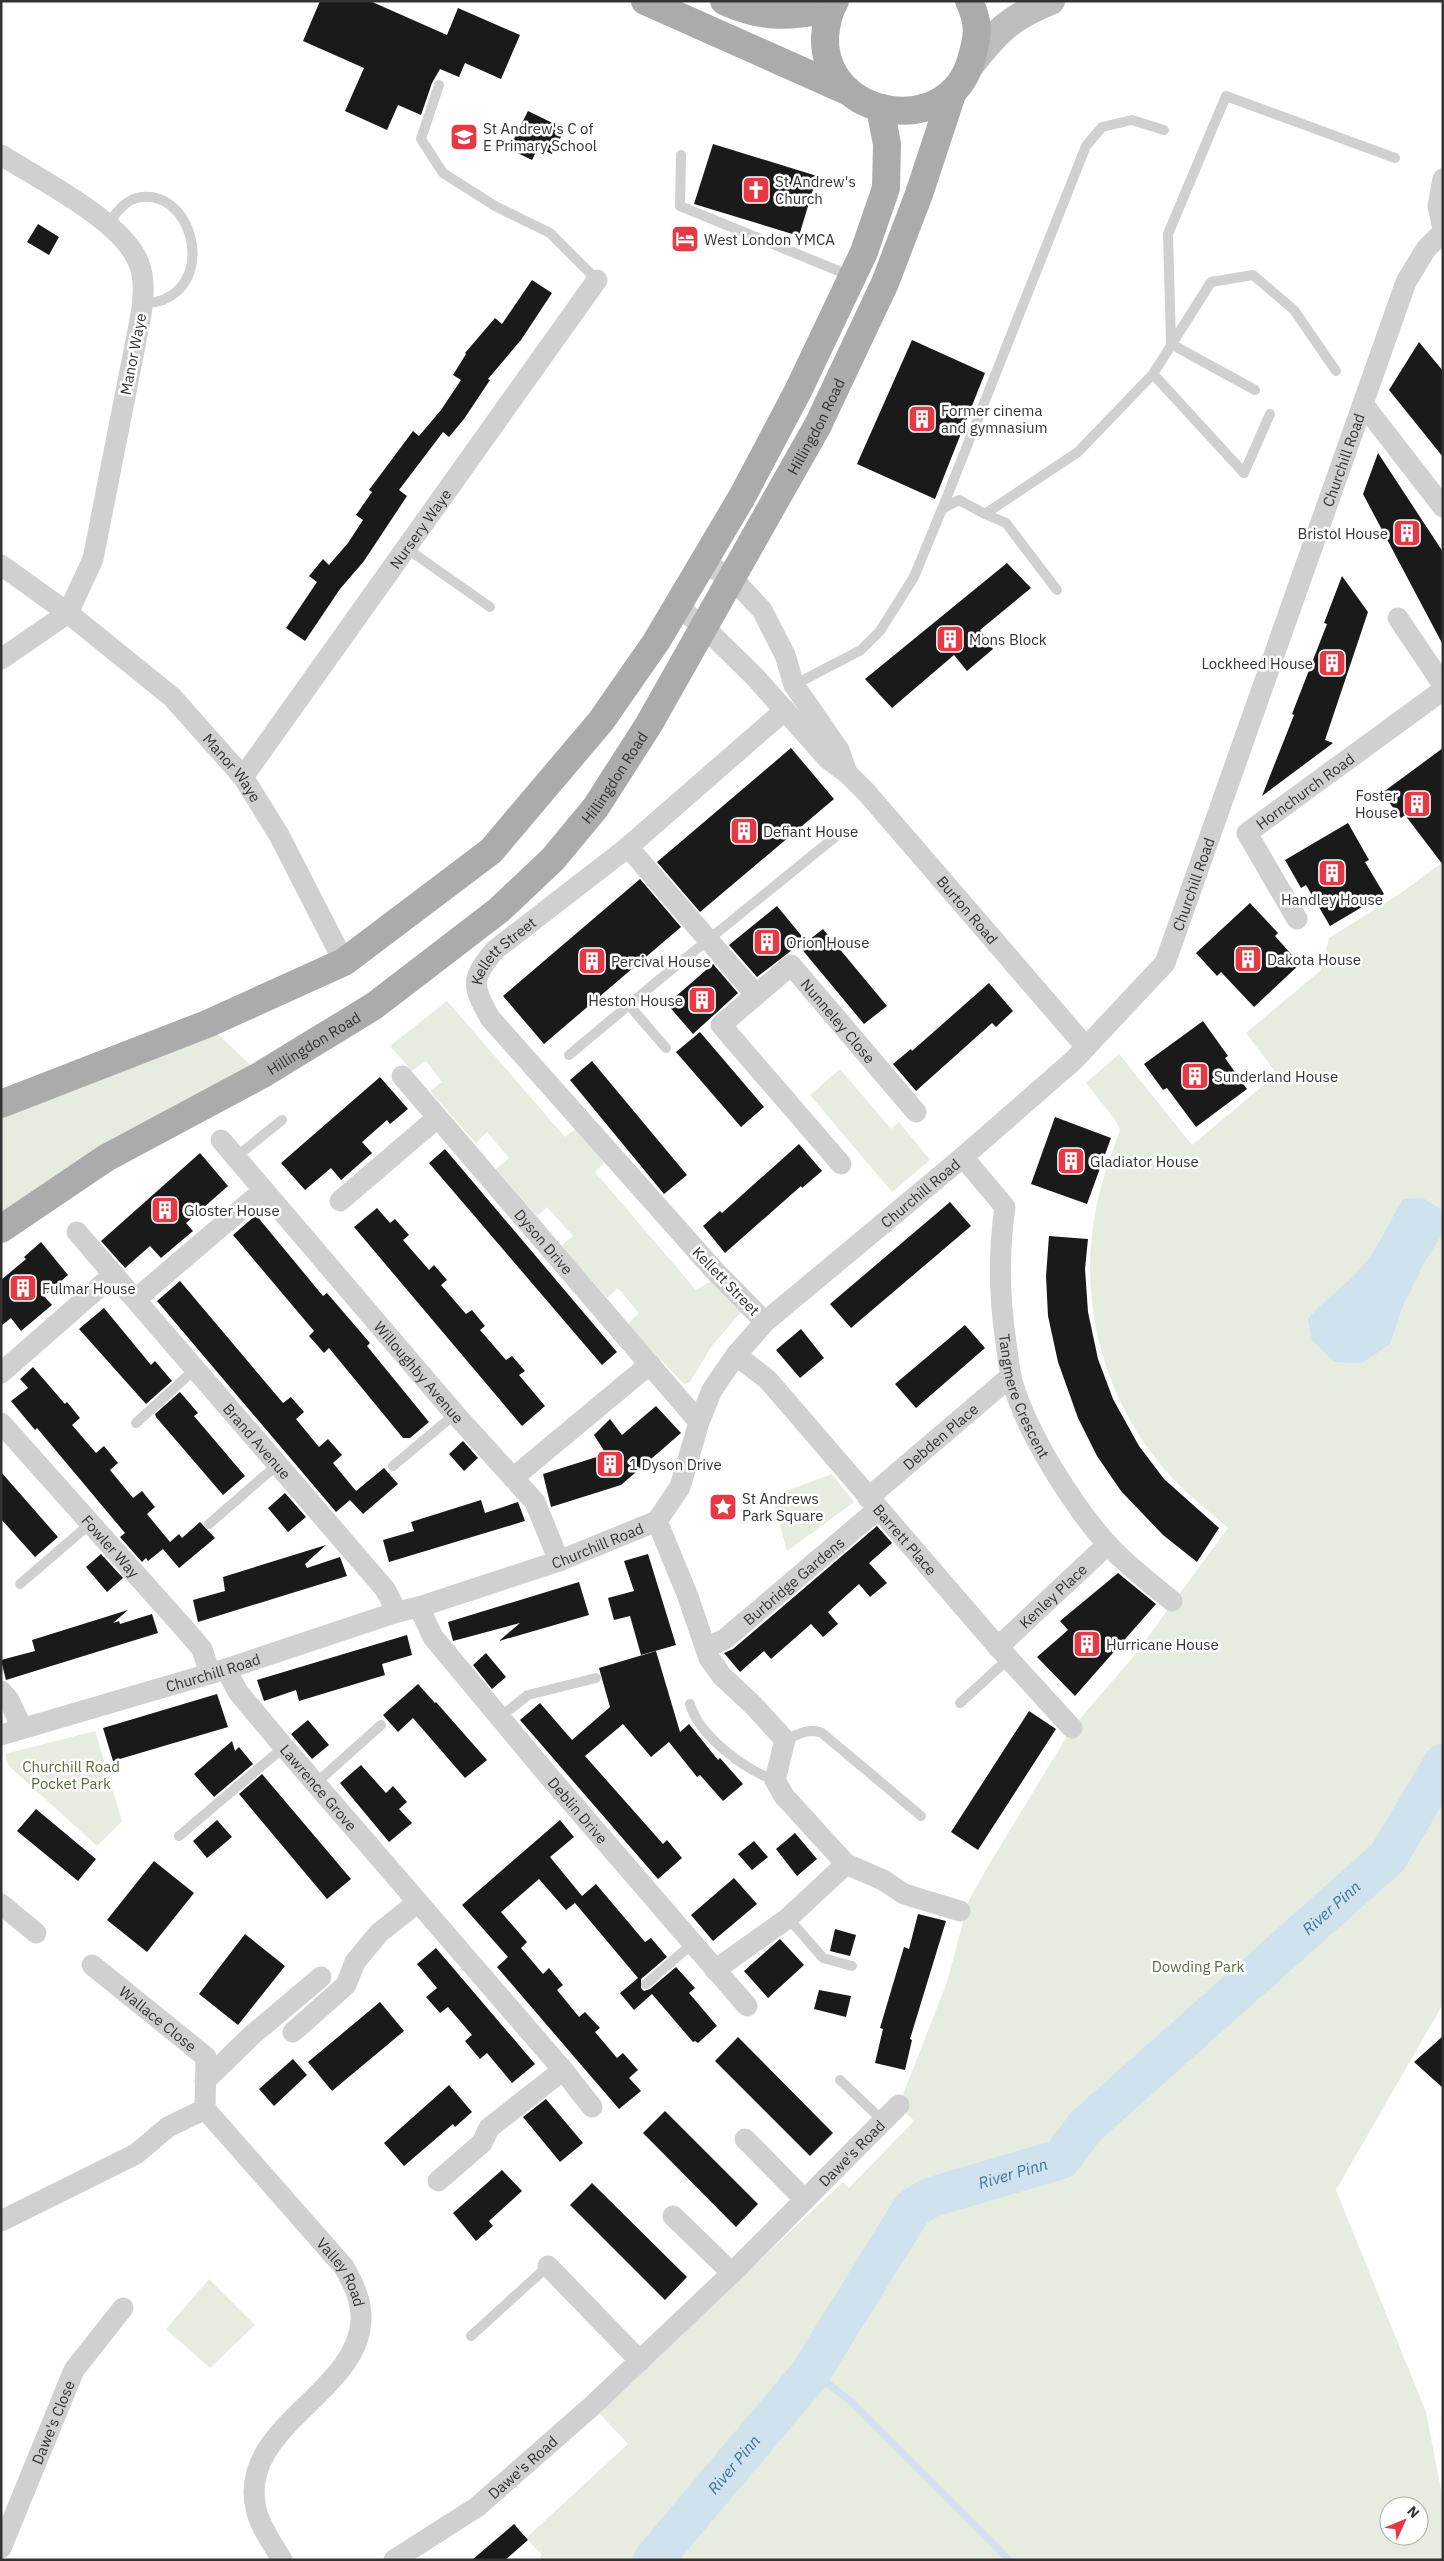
<svg xmlns="http://www.w3.org/2000/svg" width="1444" height="2561" viewBox="0 0 1444 2561" font-family="'IBM Plex Sans',sans-serif">
<style>
.green{fill:#e6ecdf;fill-rule:evenodd}
.water{fill:#cfe2ee}
.lines{fill:none;stroke-linecap:round;stroke-linejoin:round}
.stream{stroke:#cfe2ee;stroke-width:7}
.river{stroke:#cfe2ee;stroke-width:40}
.building{fill:#1a1a1a}
.lane{stroke:#d0d0d0;stroke-width:10}
.street{stroke:#d0d0d0;stroke-width:21}
.secondary{stroke:#bdbdbd;stroke-width:28}
.primary{stroke:#ababab;stroke-width:28}
.labels{text-anchor:middle;dominant-baseline:central;stroke-width:5;stroke-linejoin:round;paint-order:stroke}
.poi-label{font-size:15px;fill:#333;stroke:#fff;text-anchor:start}
.street-label{font-size:15px;fill:#333;stroke:#fff}
.park-label{font-size:15px;fill:#56703f;stroke:#fff}
.water-label{font-size:16px;font-style:italic;fill:#3f7597;stroke:#fff}
</style>
<rect width="100%" height="100%" fill="#fff"/>
<path class="green" d="M1443 862V2004L1336 2190 1426 2412 1443 2500V2560H539L542 2555 526 2538 628 2444 598 2412 843 2182 849 2188 914 2121 899 2105 947 1982 969 1900 987 1868 1072 1728 1133 1657 1228 1528C1200 1504 1171 1481 1150 1451 1100 1383 1080 1296 1095 1214 1100 1185 1110 1157 1120 1130L1116 1121 1086 1083 1119 1054 1192 1145 1277 1074 1246 1033 1321 970 1329 938 1401 893ZM1389 2506H1419V2536H1389Z
M447 1001 565 1137 578 1127 606 1161 595 1172 696 1290 711 1281 741 1312 711 1347 690 1382 684 1384 627 1325 639 1313 618 1288 607 1298 561 1246 573 1236 547 1207 537 1216 496 1169 509 1158 487 1132 476 1143 430 1091 442 1082 426 1061 412 1071 390 1046Z
M207 1024 261 1075 1 1229V1104Z
M840 1069 891 1129 899 1122 930 1160 892 1192 810 1095Z
M832 1474 854 1502 787 1551 772 1496Z
M95 1731 122 1821 97 1846 9 1766 5 1754Z
M209 2279 255 2325 210 2368 166 2329Z"/>
<path class="water" d="M1423 1198 1443 1211V1233L1425 1261 1402 1308 1390 1344 1362 1363 1335 1362 1312 1340 1308 1319C1325 1299 1345 1286 1361 1268 1379 1247 1389 1222 1403 1199Z"/>
<g class="lines">
<path class="stream" d="M812 2371 850 2401 1009 2560"/>
<path class="river" id="s1" d="M653 2560 809 2375 912 2209 929 2198 1061 2159 1086 2126 1388 1857 1443 1764"/>
</g>
<path class="building" d="M320 1H370L447 35 458 8 520 35 501 79 465 63 459 77 440 69 432 83 421 115 398 105 387 130 345 111 364 68 303 41Z
M528 111 565 129 552 154 538 148 532 160 509 149Z
M713 144 817 176 799 236 694 204Z
M38 224 59 237 49 255 27 242Z
M532 280 552 293 521 340 488 379 490 380 464 419 449 437 443 432 399 490 407 496 364 561 340 589 305 641 286 628 317 582 309 576 323 559 329 565 348 543 363 520 356 515 372 492 369 490 413 431 419 436 441 410 461 380 453 375 466 354 465 353 495 318 502 324Z
M912 340 985 373 935 499 857 464Z
M1419 342 1443 371V457L1389 390Z
M1378 453 1443 552V645L1363 494Z
M1007 563 1031 588 980 630 993 649 967 671 954 655 892 708 865 679Z
M1342 576 1368 612 1325 740 1333 743 1262 796 1294 715 1292 714 1327 624 1324 623Z
M791 748 834 799 700 912 657 862Z
M1443 748V865L1405 815 1401 818 1382 793Z
M1348 823 1369 860 1365 862 1384 894 1330 926 1306 885 1301 888 1285 860Z
M640 879 681 927 544 1044 503 996Z
M1250 903 1278 933 1275 936 1300 964 1254 1007 1221 972 1217 976 1196 953Z
M777 906 805 940 757 977 729 945Z
M823 929 887 1006 864 1024 800 947Z
M713 964 738 993 693 1034 667 1004Z
M989 983 1013 1011 996 1027 992 1023 916 1091 893 1064 911 1049 912 1051Z
M1203 1021 1228 1056 1225 1058 1247 1089 1196 1127 1167 1088 1163 1090 1144 1064Z
M700 1032 764 1107 741 1127 676 1052Z
M592 1061 687 1175 664 1194 570 1080Z
M380 1077 408 1109 390 1124 387 1120 362 1142 372 1153 341 1180 331 1168 305 1190 281 1163Z
M1055 1117 1111 1138 1087 1204 1031 1184Z
M799 1144 822 1171 802 1188 801 1186 725 1253 703 1226 720 1211 722 1213Z
M445 1149 617 1352 602 1365 429 1163Z
M200 1153 228 1186 186 1223 193 1231 161 1258 150 1246 125 1268 101 1241Z
M950 1202 971 1226 851 1328 830 1304Z
M377 1208 390 1223 395 1219 409 1235 403 1240 429 1270 434 1265 447 1280 441 1285 466 1314 472 1310 485 1326 480 1330 506 1360 512 1356 525 1371 519 1375 545 1406 522 1426 354 1227Z
M256 1215 323 1296 327 1293 370 1343 367 1346 429 1422 410 1438H403L329 1348 324 1353 309 1336 314 1331 233 1235Z
M1049 1236 1088 1239 1085 1269 1088 1312 1098 1359 1113 1399 1139 1446 1164 1479 1219 1528 1197 1562 1163 1535 1121 1491 1097 1456 1078 1418 1058 1362 1048 1316 1046 1276Z
M41 1242 68 1275 44 1296 52 1305 21 1331 11 1318 1 1326V1280L26 1259 24 1257Z
M180 1281 283 1403 291 1397 304 1412 296 1419 319 1447 328 1439 342 1455 333 1463 356 1491 384 1468 398 1484 363 1514 350 1500 336 1512 157 1301Z
M104 1308 151 1365 155 1361 172 1381 146 1404 79 1329Z
M965 1325 985 1348 916 1408 895 1384Z
M801 1329 824 1358 800 1378 776 1350Z
M33 1367 65 1404 67 1402 80 1418 72 1425 96 1453 104 1446 118 1463 110 1470 133 1498 142 1491 155 1507 147 1514 170 1542 179 1534 182 1538 200 1522 215 1538 179 1568 163 1549 148 1561 146 1558 142 1562 120 1537 125 1533 37 1428 35 1430 11 1401 28 1388 20 1379Z
M180 1392 198 1413 194 1416 245 1476 223 1495 156 1417 155 1414Z
M656 1406 681 1433 621 1485 551 1507 543 1474 606 1454 594 1435 610 1419 622 1435Z
M463 1441 478 1458 464 1471 449 1454Z
M1 1472 58 1537 35 1557 1 1519Z
M285 1493 306 1517 288 1532 268 1508Z
M481 1500 485 1513 518 1502 525 1521 389 1562 383 1540 414 1531 411 1522Z
M877 1526 892 1543 869 1563 887 1583 870 1597 859 1584 828 1612 838 1624 823 1637 811 1624 771 1659 764 1651 740 1672 724 1653 733 1649Z
M326 1545 305 1564 307 1568 340 1557 347 1576 198 1622 193 1600 225 1591 223 1577Z
M101 1554 123 1578 107 1592 86 1567Z
M648 1554 676 1645 641 1655 630 1616 614 1620 608 1598 634 1591 624 1561Z
M1118 1573 1156 1604 1075 1696 1037 1657 1068 1630 1060 1621Z
M579 1582 589 1615 499 1641 520 1623 453 1641 448 1622Z
M128 1610 113 1623 119 1621 120 1624 152 1614 158 1633 6 1680 1 1660 35 1651 32 1640Z
M407 1635 412 1655 382 1664 385 1675 299 1701 296 1690 264 1701 257 1680Z
M656 1651 680 1732 689 1724 718 1760 720 1758 743 1784 723 1801 700 1775 697 1777 669 1742 651 1757 623 1724 585 1756 663 1844 667 1840 682 1858 658 1879 520 1720 540 1703 572 1740 610 1707 599 1668Z
M486 1653 506 1677 492 1689 473 1665Z
M418 1684 435 1703 436 1702 487 1760 465 1778 413 1718 398 1732 383 1715Z
M217 1694 228 1727 113 1761 103 1728Z
M1029 1711 1056 1729 978 1850 951 1832Z
M308 1720 329 1745 312 1759 291 1734Z
M232 1741 235 1751 239 1747 253 1764 214 1797 194 1774Z
M361 1765 386 1793 393 1786 407 1802 399 1809 412 1823 389 1842 340 1783Z
M262 1774 351 1879 327 1899 239 1794Z
M36 1809 96 1859 78 1881 17 1831Z
M217 1820 232 1837 207 1858 193 1841Z
M560 1820 574 1837 550 1857 582 1896 596 1884 645 1942 651 1938 667 1957 641 1979V1988L644 1991 650 1989 676 1967 695 1988 689 1993 717 2026 698 2043 695 2041 693 2042 652 1994 634 2010 620 1993 638 1978 575 1903 566 1910 539 1879 501 1912 527 1942 521 1948 543 1974 549 1968 563 1985 557 1990 579 2017 585 2012 600 2028 595 2032 617 2058 623 2053 638 2070 629 2078 641 2091 619 2109 497 1967 508 1957 462 1905Z
M795 1833 817 1859 797 1876 776 1849Z
M754 1841 768 1857 752 1870 738 1854Z
M154 1861 194 1893 147 1952 107 1920Z
M734 1878 757 1904 713 1941 691 1915Z
M918 1914 946 1921 910 2039 912 2040 905 2070 875 2063 883 2029 880 2028 904 1947 909 1949Z
M835 1929 856 1935 850 1956 830 1951Z
M245 1934 285 1966 238 2025 199 1994Z
M780 1939 804 1965 768 1998 744 1971Z
M436 1948 535 2064 512 2083 487 2053 480 2059 465 2041 472 2035 448 2007 440 2013 426 1997 437 1988 417 1964Z
M819 1990 851 1996 846 2017 814 2009Z
M380 2002 404 2031 332 2091 308 2062Z
M1443 2036V2088L1414 2062Z
M738 2037 833 2133 810 2156 715 2061Z
M293 2059 307 2075 274 2106 259 2089Z
M449 2085 472 2112 455 2127 453 2124 404 2166 384 2143Z
M546 2099 583 2143 560 2162 523 2117Z
M665 2111 758 2204 736 2227 643 2133Z
M502 2170 522 2191 489 2221 493 2226 476 2241 453 2213Z
M592 2183 687 2277 665 2300 570 2205Z
M514 2524 528 2540 505 2560H472Z"/>
<g class="lines">
<path class="lane" d="M439 85 421 139 443 173 495 206 550 233 597 280
M681 155 680 206 851 276
M108 223C116 214 124 201 137 198 190 186 216 276 165 299 159 302 150 303 143 304
M1153 374 1244 473 1270 414
M1255 390 1171 344 1168 234 1226 96 1395 158
M942 509 1086 146 1102 127 1132 120 1164 130
M985 514 1006 523 1057 590
M406 548 490 607
M794 685 861 650 880 631 914 577 942 509 959 500 985 514 1078 452 1153 374 1211 282 1253 275 1294 310 1336 371
M628 1004 666 1048
M569 1055 666 974 840 833
M236 1157 282 1120
M136 1423 195 1369
M393 1466 455 1414
M209 1524 277 1465
M20 1584 91 1523
M960 1703 1008 1659
M690 1704C699 1736 745 1770 775 1780
M500 1717 528 1695 596 1678
M785 1740C797 1735 809 1727 822 1733L921 1816
M315 1784 381 1725
M179 1836 284 1747
M788 1918 823 1958 852 1966
M646 1984 692 1944
M840 2080 883 2121
M471 2336 548 2266"/>
<g class="street">
<path d="M1 155C39 179 110 215 133 252 146 271 144 294 141 315L93 559 68 613 1 565"/>
<path d="M1443 179 1438 206 1443 229"/>
<path d="M1363 404 1443 507"/>
<path d="M704 564 731 577 762 610 785 655 794 685 839 750 846 770"/>
<path id="s2" d="M678 607 705 628 755 677 828 759 847 773 867 793 1086 1047"/>
<path d="M1398 618 1443 685"/>
<path id="s3" d="M1 659 68 613 172 697 243 777 279 835 344 962"/>
<path id="s4" d="M243 777 597 280"/>
<path d="M628 847 756 995"/>
<path id="s5" d="M1297 919 1247 833 1443 690"/>
<path id="s6" d="M402 1076 699 1422"/>
<path id="s7" d="M221 1140 455 1414 535 1502 559 1561"/>
<path id="s8" d="M963 1157 1005 1207C998 1254 999 1296 1006 1343 1008 1356 1009 1371 1013 1384 1028 1435 1073 1506 1109 1546 1128 1566 1150 1583 1172 1601"/>
<path id="s9" d="M841 1164 721 1025 791 965 916 1112"/>
<path d="M340 1201 437 1118"/>
<path id="s10" d="M77 1232 385 1589 397 1612"/>
<path d="M136 1299 264 1190"/>
<path id="s11" d="M765 1322 714 1270 490 1018C472 985 470 980 495 950L628 847 785 710"/>
<path id="s12" d="M736 1355 768 1380 998 1647 1072 1728"/>
<path d="M1 1373 114 1274"/>
<path id="s13" d="M1 1423 183 1627 202 1649 210 1674"/>
<path d="M513 1478 650 1364"/>
<path id="s14" d="M868 1498 1011 1376"/>
<path d="M657 1521 687 1594 709 1658 722 1676 753 1705 785 1740 775 1780 784 1796 846 1864 883 1880 904 1894 960 1911"/>
<path id="s15" d="M419 1607 433 1637 547 1774 747 2006"/>
<path id="s16" d="M998 1647 1108 1544"/>
<path id="s17" d="M706 1648 725 1639 878 1509"/>
<path id="s18" d="M226 1669 238 1692 284 1747 563 2070 592 2107"/>
<path d="M1 1691 9 1700 22 1728"/>
<path id="s19" d="M1 1735 226 1669 397 1612 419 1607 559 1561 657 1521 680 1487 699 1422 712 1390 736 1355 765 1322 963 1157 1074 1060 1165 963 1406 282 1426 249 1443 232"/>
<path d="M1 1904 36 1933"/>
<path id="s20" d="M92 1965 206 2057 205 2109 344 2267C353 2283 362 2301 361 2320 358 2394 237 2427 256 2509 260 2527 273 2544 282 2560"/>
<path d="M715 1970 788 1918 846 1864"/>
<path d="M293 2032 346 1985 355 1962 379 1933 418 1902"/>
<path d="M205 2081 251 2036 321 1977"/>
<path d="M745 2139 804 2199"/>
<path d="M438 2181 482 2143 489 2128 563 2070"/>
<path d="M673 2216 732 2273"/>
<path d="M1 2221 136 2154 168 2127 205 2109"/>
<path d="M548 2266 640 2361"/>
<path id="s21" d="M1 2548 74 2370 123 2308"/>
<path id="s22" d="M394 2560 477 2507 592 2406 732 2273 899 2105"/>
</g>
<path class="secondary" d="M969 67C995 33 1010 17 1051 1"/>
<g class="primary">
<path d="M645 1 847 91"/>
<path d="M724 1C763 19 790 17 830 9"/>
<path d="M835 1C828 13 826 24 825 37 823 120 949 140 971 60 978 36 980 24 969 1"/>
<path d="M1 1104 207 1024 344 962 491 851 601 721 656 642 742 497 798 391 864 252 886 188 887 144 880 108"/>
<path id="s23" d="M1 1229 106 1158 261 1075 374 1006 499 910 553 859 596 807 649 724 818 425 885 283 919 194 953 91"/>
</g>
</g>
<defs>
<symbol id="school-square" viewBox="-11 -11 22 22"><rect x="-9" y="-9" width="18" height="18" rx="4" fill="#e63946" stroke="#fff"/><path d="M0-5L7-2L0 1L-7-2ZM-4 1L0 2.5L4 1V4Q0 6-4 4Z" fill="#fff"/></symbol>
<symbol id="church-square" viewBox="-11 -11 22 22"><rect x="-9" y="-9" width="18" height="18" rx="4" fill="#e63946" stroke="#fff"/><path d="M-1.2-6h2.4v3.5h3.3v2.4h-3.3V6h-2.4V-.1h-3.3v-2.4h3.3Z" fill="#fff"/></symbol>
<symbol id="hotel-square" viewBox="-11 -11 22 22"><rect x="-9" y="-9" width="18" height="18" rx="4" fill="#e63946" stroke="#fff"/><path d="M-6-4.5h1.5V1H6V5H4.5V3h-9V5H-6ZM-4 0a1.8 1.8 0 1 1 3.6 0ZM.5 0V-2.5h3Q6-2.5 6 0Z" fill="#fff"/></symbol>
<symbol id="building-square" viewBox="-11 -11 22 22"><rect x="-9" y="-9" width="18" height="18" rx="4" fill="#e63946" stroke="#fff"/><path d="M-4-6H4V6H1V3H-1V6H-4ZM-2.5-4.3h1.7v1.8h-1.7ZM.8-4.3h1.7v1.8H.8ZM-2.5-1h1.7V.8h-1.7ZM.8-1h1.7V.8H.8Z" fill="#fff"/></symbol>
<symbol id="sight-square" viewBox="-11 -11 22 22"><rect x="-9" y="-9" width="18" height="18" rx="4" fill="#e63946" stroke="#fff"/><path d="M0-6L1.8-2.2L6-1.7L2.9 1.2L3.7 5.4L0 3.3L-3.7 5.4L-2.9 1.2L-6-1.7L-1.8-2.2Z" fill="#fff"/></symbol>
</defs>
<g fill-rule="evenodd">
<use href="#school-square" x="448" y="121" width="32" height="32"/>
<use href="#church-square" x="740" y="174" width="32" height="32"/>
<use href="#hotel-square" x="669" y="223" width="32" height="32"/>
<use href="#building-square" x="906" y="403" width="32" height="32"/>
<use href="#building-square" x="1391" y="517" width="32" height="32"/>
<use href="#building-square" x="934" y="623" width="32" height="32"/>
<use href="#building-square" x="1316" y="647" width="32" height="32"/>
<use href="#building-square" x="1401" y="788" width="32" height="32"/>
<use href="#building-square" x="728" y="815" width="32" height="32"/>
<use href="#building-square" x="1316" y="857" width="32" height="32"/>
<use href="#building-square" x="751" y="926" width="32" height="32"/>
<use href="#building-square" x="1232" y="943" width="32" height="32"/>
<use href="#building-square" x="576" y="945" width="32" height="32"/>
<use href="#building-square" x="686" y="984" width="32" height="32"/>
<use href="#building-square" x="1179" y="1060" width="32" height="32"/>
<use href="#building-square" x="1055" y="1145" width="32" height="32"/>
<use href="#building-square" x="149" y="1194" width="32" height="32"/>
<use href="#building-square" x="7" y="1272" width="32" height="32"/>
<use href="#building-square" x="594" y="1448" width="32" height="32"/>
<use href="#sight-square" x="707" y="1491" width="32" height="32"/>
<use href="#building-square" x="1071" y="1628" width="32" height="32"/>
</g>
<g class="labels">
<g class="poi-label">
<text x="483" y="128">St Andrew's C of<tspan x="483" dy="17">E Primary School</tspan></text>
<text x="775" y="181">St Andrew's<tspan x="775" dy="17">Church</tspan></text>
<text x="704" y="239">West London YMCA</text>
<text x="941" y="410">Former cinema<tspan x="941" dy="17">and gymnasium</tspan></text>
<text x="1388" y="533" text-anchor="end">Bristol House</text>
<text x="969" y="639">Mons Block</text>
<text x="1313" y="663" text-anchor="end">Lockheed House</text>
<text x="1398" y="795" text-anchor="end">Foster<tspan x="1398" dy="17">House</tspan></text>
<text x="763" y="831">Defiant House</text>
<text x="1332" y="899" text-anchor="middle">Handley House</text>
<text x="786" y="942">Orion House</text>
<text x="1267" y="959">Dakota House</text>
<text x="611" y="961">Percival House</text>
<text x="683" y="1000" text-anchor="end">Heston House</text>
<text x="1214" y="1076">Sunderland House</text>
<text x="1090" y="1161">Gladiator House</text>
<text x="184" y="1210">Gloster House</text>
<text x="42" y="1288">Fulmar House</text>
<text x="629" y="1464">1 Dyson Drive</text>
<text x="742" y="1498">St Andrews<tspan x="742" dy="17">Park Square</tspan></text>
<text x="1106" y="1644">Hurricane House</text>
</g>
<g class="street-label">
<text transform="translate(133 354) rotate(-79)">Manor Waye</text>
<text stroke="none"><textPath href="#s23" startOffset="1174">Hillingdon Road</textPath></text>
<text stroke="none"><textPath href="#s19" startOffset="1992">Churchill Road</textPath></text>
<text stroke="none"><textPath href="#s4" startOffset="305">Nursery Waye</textPath></text>
<text stroke="none"><textPath href="#s3" startOffset="308">Manor Waye</textPath></text>
<text stroke="none"><textPath href="#s23" startOffset="769">Hillingdon Road</textPath></text>
<text stroke="none"><textPath href="#s5" startOffset="171">Hornchurch Road</textPath></text>
<text stroke="none"><textPath href="#s19" startOffset="1542">Churchill Road</textPath></text>
<text stroke="none"><textPath href="#s2" startOffset="420">Burton Road</textPath></text>
<text stroke="none"><textPath href="#s11" startOffset="491">Kellett Street</textPath></text>
<text stroke="none"><textPath href="#s9" startOffset="349">Nunneley Close</textPath></text>
<text stroke="none"><textPath href="#s23" startOffset="364">Hillingdon Road</textPath></text>
<text stroke="none"><textPath href="#s19" startOffset="1122">Churchill Road</textPath></text>
<text stroke="none"><textPath href="#s6" startOffset="218">Dyson Drive</textPath></text>
<text transform="translate(726 1281) rotate(46)">Kellett Street</text>
<text stroke="none"><textPath href="#s7" startOffset="305">Willoughby Avenue</textPath></text>
<text stroke="none"><textPath href="#s8" startOffset="258">Tangmere Crescent</textPath></text>
<text stroke="none"><textPath href="#s14" startOffset="95">Debden Place</textPath></text>
<text stroke="none"><textPath href="#s10" startOffset="276">Brand Avenue</textPath></text>
<text stroke="none"><textPath href="#s12" startOffset="251">Barrett Place</textPath></text>
<text stroke="none"><textPath href="#s13" startOffset="165">Fowler Way</textPath></text>
<text stroke="none"><textPath href="#s19" startOffset="626">Churchill Road</textPath></text>
<text stroke="none"><textPath href="#s17" startOffset="111">Burbridge Gardens</textPath></text>
<text stroke="none"><textPath href="#s16" startOffset="75">Kenley Place</textPath></text>
<text stroke="none"><textPath href="#s19" startOffset="221">Churchill Road</textPath></text>
<text stroke="none"><textPath href="#s18" startOffset="151">Lawrence Grove</textPath></text>
<text stroke="none"><textPath href="#s15" startOffset="259">Deblin Drive</textPath></text>
<text stroke="none"><textPath href="#s20" startOffset="85">Wallace Close</textPath></text>
<text stroke="none"><textPath href="#s22" startOffset="614">Dawe's Road</textPath></text>
<text stroke="none"><textPath href="#s20" startOffset="412">Valley Road</textPath></text>
<text stroke="none"><textPath href="#s21" startOffset="136">Dawe's Close</textPath></text>
<text stroke="none"><textPath href="#s22" startOffset="159">Dawe's Road</textPath></text>
</g>
<g class="park-label">
<text x="71" y="1766">Churchill Road<tspan x="71" dy="17">Pocket Park</tspan></text>
<text x="1198" y="1966">Dowding Park</text>
</g>
<g class="water-label">
<text stroke="none"><textPath href="#s1" startOffset="965">River Pinn</textPath></text>
<text stroke="none"><textPath href="#s1" startOffset="545">River Pinn</textPath></text>
<text stroke="none"><textPath href="#s1" startOffset="125">River Pinn</textPath></text>
</g>
</g>
<rect width="1444" height="2561" fill="none" stroke="#333333" stroke-width="5"/>
<g transform="translate(1404 2521) rotate(46)"><circle r="24" fill="#ffffff" stroke="#adadad"/>
<path d="M0-4L9 19L0 12L-9 19Z" fill="#e63946"/>
<text y="-8" font-size="14" font-weight="bold" text-anchor="middle" fill="#333333">N</text>
</g>
</svg>
